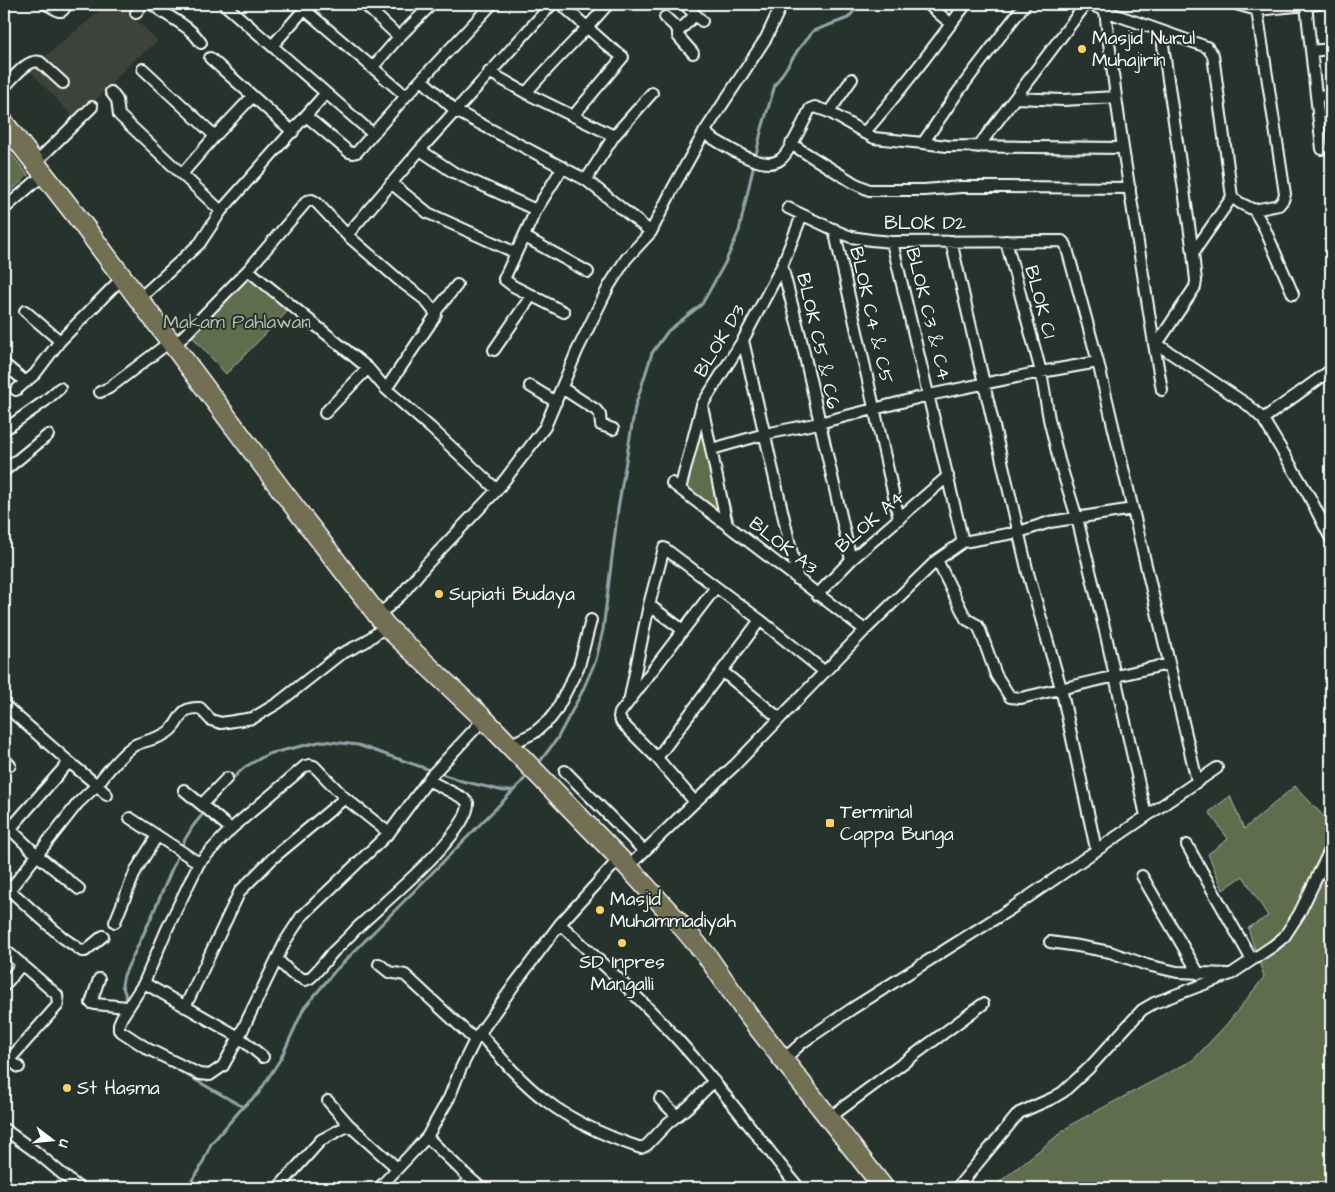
<svg xmlns="http://www.w3.org/2000/svg" width="1335" height="1192" viewBox="0 0 1335 1192" font-family="'Architects Daughter',sans-serif">
<style>
.built{fill:#3c423a}
.green{fill:#606d4e;stroke:#b0b6a6}
.lines{fill:none;stroke-linecap:round;stroke-linejoin:round}
.stream{stroke:#91a5a9;stroke-width:3}
.street-casing{stroke:#fff;stroke-width:14}
.highway-casing{stroke:#fff;stroke-width:22}
.street{stroke:#26332d;stroke-width:10}
.highway{stroke:#716f52;stroke-width:19}
.poi-dot{fill:#ffd166;stroke:#26332d;stroke-width:2}
.labels{text-anchor:middle;dominant-baseline:central;stroke-width:4;stroke-linejoin:round;paint-order:stroke}
.poi-label{font-size:19px;fill:#fff;stroke:#26332d;text-anchor:start}
.street-label{font-size:19px;fill:#fff;stroke:#26332d}
.park-label{font-size:19px;fill:#b7bdaf;stroke:#26332d}
</style>
<rect width="100%" height="100%" fill="#26332d"/>
<filter id="ink" filterUnits="userSpaceOnUse"><feTurbulence type="fractalNoise" baseFrequency=".02" numOctaves="2"/><feDisplacementMap in="SourceGraphic" scale="10" xChannelSelector="R" yChannelSelector="G"/><feConvolveMatrix kernelMatrix="1 2 1 2 8 2 1 2 1" color-interpolation-filters="sRGB"/></filter>
<g filter="url(#ink)">
<path class="built" d="M108 4H119L158 41 127 66 77 121 29 70Z"/>
<path class="green" d="M4 144 28 175 4 198Z
M248 272 287 312 226 374 187 331Z
M705 411 735 525 685 486Z
M1295 786 1331 824V1188H992L1072 1124 1193 1060 1226 1025 1264 977 1248 928 1268 916 1243 876 1223 890 1208 854 1228 839 1209 812 1230 796 1244 829Z"/>
<g class="lines">
<path class="stream" d="M538 764 557 739 581 694 596 660 603 630 618 509 635 407 652 353 668 331 702 304 725 263 739 231 761 132 775 85 800 47 813 31 848 18 860 4
M230 781 245 767 268 754 323 741 358 745 462 781 504 791 514 790 529 774
M124 1005 127 999 122 985 124 975 151 918 184 841 193 826 224 788
M169 1065 243 1107
M186 1188 199 1171 211 1144 243 1107 258 1094 281 1058 304 1008 335 971 513 791"/>
<defs>
<path id="street" d="M46 4 59 11H62L68 4
M152 4C168 18 189 24 201 43
M224 4 373 134
M364 4 399 37
M561 4 608 46 623 57 574 115
M684 4 702 21
M928 4 951 24
M1090 4 1105 11 1116 97
M1306 5 1318 4
M304 9 406 96
M1257 10 1306 5 1322 149
M1105 11 1207 47 1213 55 1232 197 1193 253 1161 31
M136 13 142 4
M665 17 679 30
M272 46 309 4
M1311 51 1331 49
M693 53 678 36V32L695 15
M210 58 293 132
M372 68 399 37 432 4
M143 69 215 136 182 174
M489 72 526 93 614 136
M422 80 456 111 586 180 651 232
M4 87C13 79 27 58 40 62L63 83
M111 92 117 100 119 115 221 211
M526 93C552 62 582 35 608 4
M1317 96 1331 95
M1016 98 1063 100 1116 97 1123 148
M829 112 852 79
M306 116 349 152 353 153 357 152 406 96 492 4
M705 131 710 137C726 146 764 173 781 159 790 152 804 121 810 109L815 107 829 112 874 138 923 143 958 92 1025 4
M864 133C900 92 933 48 966 4
M215 136 252 97
M923 143 947 146 1123 148 1154 344
M791 144 854 183 869 190H924L961 187H1007L1130 188
M978 147 1086 4
M420 150 453 172 536 210
M34 164 92 107
M563 167 536 210 504 279 513 286 564 312
M586 180 614 136 652 93
M391 183 428 213 516 253
M1232 197 1240 203 1254 210 1279 205 1283 200 1285 194 1257 10 1236 4
M788 208 841 233 851 237 871 240 892 242 1062 241 1066 245 1098 362 1197 781
M4 209 43 175
M1254 210 1264 227 1293 294
M834 229 899 519
M525 237 588 272
M951 241 1028 573 1061 688 1096 849
M1006 241 1041 372 1049 419 1059 460 1077 518 1105 631 1146 816
M892 242 963 542
M782 266 800 335 851 560
M248 270 368 368 386 389
M138 300 200 243 221 211 326 93
M25 311 60 341
M435 312 457 285
M743 340 798 580
M1157 344 1248 405 1263 419 1308 494 1331 539
M175 345 248 270 307 201 312 200 317 203 347 235
M494 350 532 295
M4 364 26 382
M530 386 556 402
M562 388 596 410 600 415 601 425 613 429
M16 390 35 374 60 341 122 278
M1162 390 1154 344H1157L1195 287 1196 281 1193 253
M100 392 109 388 171 341
M702 406 727 525
M325 413 368 368
M1263 419 1331 370
M4 430 45 401 60 388
M712 449 765 434 819 423 929 395 1041 372 1098 362
M4 471 48 435
M672 483 865 630
M680 489 702 405 743 340 782 266 802 215
M497 490 431 428 386 389 434 318 436 314 424 299 400 281 347 235 420 150 552 4
M937 560 966 619 977 625 980 630 996 675 1010 697 1021 698 1168 664
M716 587 620 713 619 717 622 723 657 758 760 620
M817 595 851 560 948 476
M649 605 683 630
M377 614 388 607 402 594 426 565 497 490 545 427 577 351 609 286 626 259 651 232 673 188 705 131 766 38 782 4
M722 671 779 718
M630 697 649 605 664 548 760 620 825 672
M4 705 69 762 97 785C104 775 125 750 135 745 146 740 159 739 168 732 183 722 176 707 200 708L211 720 221 723 253 718 278 703 339 655 365 642 386 626
M509 745 534 733 550 719 556 711 579 666 591 620
M657 758 695 802
M4 759 10 765
M565 771 644 851
M184 790 231 829
M202 804 227 778
M130 818 199 863
M4 823 37 855 79 889
M10 829 69 762
M389 833 345 798 314 766 310 765 305 766 231 829 199 863 167 929 144 983 122 1017 119 1024V1030L148 1049 199 1074 210 1075 223 1066 239 1037 286 940 301 917 389 833 431 776 484 719
M1187 845 1252 960
M628 867 695 802 735 765 865 630 937 560 963 542 1019 532 1050 522 1133 509
M1142 876 1199 974
M4 885 62 937 82 951H85L103 936
M4 897 78 803 97 785 107 795
M115 922 136 870 157 836
M560 924C601 962 642 1000 679 1041 722 1088 759 1139 799 1188
M1050 942 1078 946 1110 952 1147 965 1177 972 1228 974
M4 949 57 995 58 1005 9 1060
M277 959 291 973 305 980 310 978C319 970 325 961 333 952 340 945 348 938 355 930 378 907 470 833 468 803L463 798 428 780
M379 964 389 972 405 975 475 1040
M99 979 91 1003 95 1004 127 1007
M144 983 239 1037 263 1057
M4 986 22 964
M185 1007 240 891 273 858 345 798
M480 1034C499 1056 522 1083 545 1100 573 1122 608 1137 641 1148L647 1145 668 1123 688 1107 714 1081
M4 1056 19 1067
M783 1060 803 1042 853 1008 1012 908 1217 768
M660 1099 677 1116
M328 1101 349 1125
M829 1118 983 1004
M4 1129 36 1152 79 1188
M427 1137 464 1173 481 1188
M278 1188 321 1140 349 1125 397 1168
M379 1188 427 1137 449 1098 461 1068 475 1040 514 985 560 924 619 859
M462 1188 470 1179
M957 1188 1019 1113 1053 1098 1063 1092 1089 1068 1142 1010 1154 1003 1231 974 1273 946 1284 937 1299 914 1331 848"/>
<path id="highway" d="M4 123 81 222 283 492 386 626 484 719 628 867 680 924 707 956 748 1015 884 1188"/>
</defs>
<use href="#street" class="street-casing"/>
<use href="#highway" class="highway-casing"/>
<use href="#street" class="street"/>
<use href="#highway" class="highway"/>
</g>
</g>
<g class="poi-dot">
<circle cx="1082" cy="49" r="5"/>
<circle cx="439" cy="594" r="5"/>
<rect x="825" y="818" width="10" height="10" rx="2.5"/>
<circle cx="600" cy="910" r="5"/>
<circle cx="622" cy="943" r="5"/>
<circle cx="67" cy="1088" r="5"/>
</g>
<g class="labels">
<g class="poi-label">
<text x="1092" y="38">Masjid Nurul<tspan x="1092" dy="22">Muhajirin</tspan></text>
<text x="449" y="594">Supiati Budaya</text>
<text x="840" y="812">Terminal<tspan x="840" dy="22">Cappa Bunga</tspan></text>
<text x="610" y="899">Masjid<tspan x="610" dy="22">Muhammadiyah</tspan></text>
<text x="622" y="962" text-anchor="middle">SD Inpres<tspan x="622" dy="22">Mangalli</tspan></text>
<text x="77" y="1088">St Hasma</text>
</g>
<g class="street-label">
<text x="925" y="223">BLOK D2</text>
<text transform="translate(1040 302) rotate(75)">BLOK C1</text>
<text transform="translate(928 314) rotate(76)">BLOK C3 &amp; C4</text>
<text transform="translate(871 315) rotate(77)">BLOK C4 &amp; C5</text>
<text transform="translate(720 341) rotate(-59)">BLOK D3</text>
<text transform="translate(818 341) rotate(77)">BLOK C5 &amp; C6</text>
<text transform="translate(870 522) rotate(-41)">BLOK A4</text>
<text transform="translate(783 546) rotate(38)">BLOK A3</text>
</g>
<g class="park-label">
<text x="237" y="322">Makam Pahlawan</text>
</g>
</g>
<rect width="1335" height="1192" fill="none" stroke="#26332d" stroke-width="20"/>
<rect x="10" y="10" width="1315" height="1172" fill="none" stroke="#fff" stroke-width="2" filter="url(#ink)"/>
<g transform="translate(52 1140) rotate(106)" stroke="#26332d" stroke-width="4" paint-order="stroke">
<path d="M0-4L9 19L0 12L-9 19Z" fill="#ffffff"/>
<text y="-8" font-size="14" font-weight="bold" text-anchor="middle" fill="#ffffff">U</text>
</g>
</svg>
